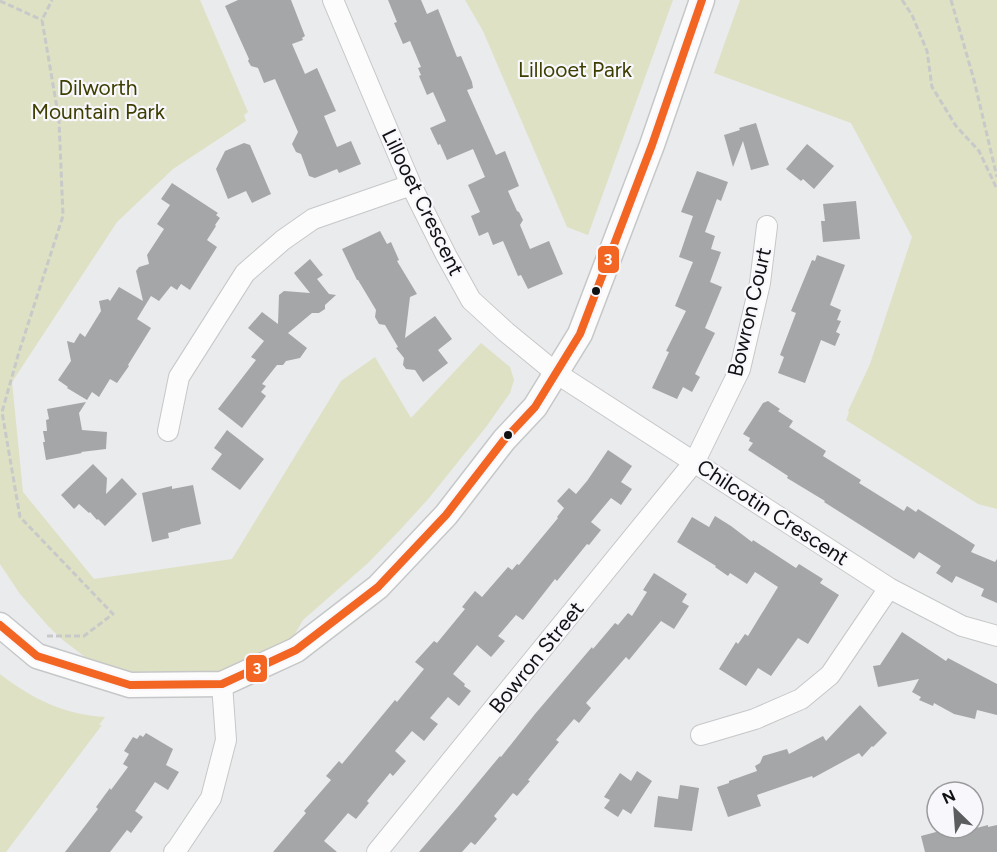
<svg xmlns="http://www.w3.org/2000/svg" width="997" height="852" viewBox="0 0 997 852" font-family="Figtree,sans-serif">
<style>
.green{fill:#dee1c4}
.building{fill:#a5a6a7}
.lines{fill:none;stroke-linecap:round;stroke-linejoin:round}
.minor-casing{stroke:#c6c7c8;stroke-width:22}
.tertiary-casing{stroke:#c6c7c8;stroke-width:27}
.path{stroke:#c8c9c9;stroke-width:3;stroke-dasharray:6 3;stroke-linecap:butt}
.minor{stroke:#fcfcfc;stroke-width:20}
.tertiary{stroke:#fcfcfc;stroke-width:24}
.bus-1-casing{stroke:#f7f7fc;stroke-width:12}
.bus-1{stroke:#f26522;stroke-width:8}
.bus-dot{fill:#101112;stroke:#f7f7fc;stroke-width:2}
.labels{text-anchor:middle;dominant-baseline:central;stroke-width:4.5;stroke-linejoin:round;paint-order:stroke}
.park-label{font-size:21px;fill:#3d3e00;stroke:#f7f7fc}
.street-label{font-size:21px;fill:#101112;stroke:#f7f7fc}
.line-badge{stroke:#f7f7fc;stroke-width:2}
.badge-label{font-size:16px;text-anchor:middle;font-weight:bold;fill:#fff}
</style>
<rect width="100%" height="100%" fill="#eaebed"/>
<path class="green" d="M0 0H200L248 112 244 115 246 121 173 169 117 222 12 382 23 492 94 579 232 559 341 381 375 357 411 418 481 343 510 367 514 380 510 393 486 427 429 498 399 531 368 563 303 620 286 649 211 696 179 697 163 694 97 666 64 641 49 627 20 594 0 564Z
M465 0H673L588 235 567 227 483 31Z
M740 0H997V509L978 504 846 420 849 412 848 411 870 364 912 237 851 123 714 73Z
M0 674C31 698 64 715 105 717L99 725H102L6 852H0Z"/>
<path class="building" d="M238 0H291L305 36 302 38 303 40 292 44 305 74 317 68 336 111 324 116 337 147 351 141 361 164 339 173 337 169 315 178 309 176 301 154 296 152 292 144 298 132 275 79 264 83 258 68 251 66 248 61 249 59 225 6Z
M388 0H421L427 14 438 9 457 57 461 56 472 82 473 88 467 90 496 155 505 151 519 186 508 191 517 211 519 212 523 220 520 225 530 249 549 241 563 274 528 289 521 275 518 276 503 241 493 245 488 232 479 236 471 216 480 212 468 185 485 177 473 149 447 160 440 144 438 145 430 128 446 121 433 92 427 95 419 76 421 75 418 68 421 67 410 41 403 44 394 23 397 22Z
M756 123 769 165 751 170 743 141 733 167 724 135 740 130 739 128Z
M244 143 250 145 271 194 252 203 246 191 228 199 216 169 225 151Z
M807 144 834 166 814 189 803 179 801 181 786 169Z
M697 171 728 182 721 201 717 199 705 232 715 236 711 249 721 252 710 282 722 287 705 328 715 333 695 374 700 377 692 392 683 387 677 399 652 388 669 352 666 351 686 311 675 306 693 262 679 257 693 216 681 212Z
M172 183 218 213 216 215 220 218 215 225 216 226 207 240 217 247 190 290 181 284 177 290 171 286 159 301 151 296 137 319 151 328 128 365 129 366 117 383 110 379 99 397 92 392 87 400 67 388 68 387 58 380 71 361 67 341 74 343 80 333 85 337 101 311 99 301 108 299 110 301 119 287 143 301 136 271 139 267 149 264 147 255 164 229 157 224 170 205 161 199Z
M856 201 860 239 823 242 821 221H825L823 204Z
M380 231 387 244 391 242 399 260 397 261 417 294 410 297 405 338 435 316 452 339 438 350 448 363 423 382 415 370 406 369 403 365 404 358 396 348 398 347 385 325 379 324 375 317 376 310 358 280H357L342 249Z
M817 255 845 265 830 305 841 310 837 320 841 321 836 332 840 334 835 346 821 340 805 383 778 373 784 357 780 355 796 313 791 311 812 260 815 261Z
M310 259 323 275 317 279 329 294 336 295 325 305V309L319 313H312L288 333 307 348 300 358 286 361 283 365H277L262 384 266 386 261 392 266 396 242 428 218 409 256 360 251 357 264 341 248 328 262 312 278 324 279 295 284 291 310 293 294 273Z
M768 401 780 409 778 411 793 421 789 427 826 451 823 456 861 480 859 483 904 511 907 506 916 512 918 509 975 545 971 552 995 562 997 559V603L981 596 984 589 956 576 952 583 936 573 941 566 919 552 914 559 824 502 825 501 787 478 788 476 748 450 753 443 749 441 750 438 743 434 763 403Z
M86 402 79 413 82 430 107 432 106 449 81 452 82 453 46 460 43 442H45L43 431H47L46 420 49 419 47 409Z
M227 430 264 459 240 490 211 469 222 454 214 448Z
M608 450 632 466 621 482 632 489 621 505 611 498 591 522 601 530 589 545 587 544 557 581 555 579 523 620 516 615 498 636 505 641 491 657 477 645 453 674 465 684 464 686 471 691 459 706 448 697 430 718 438 724 424 741 412 731 395 751 406 761 393 776 390 773 367 801 369 803 356 819 348 813 324 841 337 852H273L306 813 304 811 331 780 326 776 339 761 342 764 395 700 397 702 424 669 415 662 434 641 437 643 465 609 462 607 475 591 482 597 508 567 512 570 517 564 519 565 558 518 557 517 564 508 557 501 569 488 576 494 587 481Z
M93 464 107 478 106 494 122 478 137 494 105 526 98 519 97 520 90 512 89 513 79 504 74 509 61 495Z
M193 485 201 524 180 529V530L168 533 169 538 152 542 142 493 172 486V489Z
M715 516 731 526 752 542 753 540 796 568 799 564 823 579 820 583 839 595 808 644 798 638 771 676 758 668 746 686 719 669 736 642 738 644 745 634 748 636 778 587 755 572 747 584 730 573 728 576 715 567 716 566 677 542 692 517 709 527Z
M654 573 687 594 682 602 689 606 674 629 661 621 629 660 626 657 586 703 591 708 579 723 574 719 556 740 559 742 528 780 530 781 517 796 513 793 494 816 497 819 475 845 471 842 462 852H419L456 809 500 756 501 757 535 714 592 647 593 649 615 623 618 625 628 613 632 616 647 592 643 590Z
M902 632 946 661 948 658 997 684V715L977 710 975 719 954 714 934 703 933 706 919 700 921 697 912 692 919 679 878 687 873 666 880 665Z
M860 705 887 733 873 747 872 746 862 757 859 753 813 778 812 776 757 795 761 806 728 817 717 787 729 783V781L757 771 755 766 760 763 763 756 787 749 789 754 823 736 826 741Z
M146 733 173 749 166 765 179 772 168 790 155 782 135 811 143 817 131 833 127 830 110 852H65L98 809 96 807 110 788 111 790 128 767 123 764 129 754 124 751 133 737 137 739 140 735 143 737Z
M637 771 652 781 631 814 623 809 618 817 604 808 610 800 604 797 620 773 631 781Z
M680 785 699 788 692 831 654 827 658 796 678 799Z
M988 825V827L997 825V852H925L921 836 951 828H960L961 832Z"/>
<g class="lines">
<defs>
<path id="minor" d="M333 0 411 185 446 255 471 300 506 332 556 373 889 588 962 626 997 636
M168 431 179 377 245 273 283 240 313 219 411 185
M701 735 755 719 801 699 830 675 889 588
M174 852 177 849 211 798 226 740 222 684
M377 852 695 461 740 369 760 283 767 226"/>
<path id="tertiary" d="M0 625 37 656 130 685 222 684 296 650 378 587 446 515 504 440 535 407 580 334 652 145 702 0"/>
</defs>
<use href="#minor" class="minor-casing"/>
<use href="#tertiary" class="tertiary-casing"/>
<path class="path" d="M902 0 912 15 927 51 932 87 956 126 979 151 997 189
M951 0 974 80 997 177
M0 1 42 20
M47 636H84L113 614 20 517 2 412 19 352 63 216 59 120 42 20 52 0"/>
<use href="#minor" class="minor"/>
<use href="#tertiary" class="tertiary"/>
<defs>
<path id="bus-1" d="M0 625 37 656 130 685 222 684 296 650 378 587 446 515 504 440 535 407 580 334 652 145 702 0"/>
</defs>
<use href="#bus-1" class="bus-1-casing"/>
<use href="#bus-1" class="bus-1"/>
</g>
<g class="bus-dot">
<circle cx="596" cy="291" r="5"/>
<circle cx="508" cy="435" r="5"/>
</g>
<g class="labels">
<g class="park-label">
<text x="575" y="69">Lillooet Park</text>
<text x="98" y="87">Dilworth<tspan x="98" dy="24">Mountain Park</tspan></text>
</g>
<g class="street-label">
<text transform="translate(423 202) rotate(64)">Lillooet Crescent</text>
<text transform="translate(749 312) rotate(-77)">Bowron Court</text>
<text transform="translate(773 512) rotate(33)">Chilcotin Crescent</text>
<text transform="translate(536 657) rotate(-51)">Bowron Street</text>
</g>
</g>
<g class="line-badge">
<rect x="597" y="245" width="23" height="29" rx="6" fill="#f26522"/>
<rect x="245" y="654" width="23" height="29" rx="6" fill="#f26522"/>
</g>
<g class="badge-label">
<text x="608" y="265">3</text>
<text x="257" y="674">3</text>
</g>
<g transform="translate(955 810) rotate(335)"><circle r="28" fill="#f7f7fc" stroke="#9b9b9e" stroke-width="1.5"/>
<path d="M0-4.5L10 22L0 15L-10 22Z" fill="#5c5d5f"/>
<text y="-9" font-size="16" font-weight="bold" text-anchor="middle" fill="#101112">N</text>
</g>
</svg>
